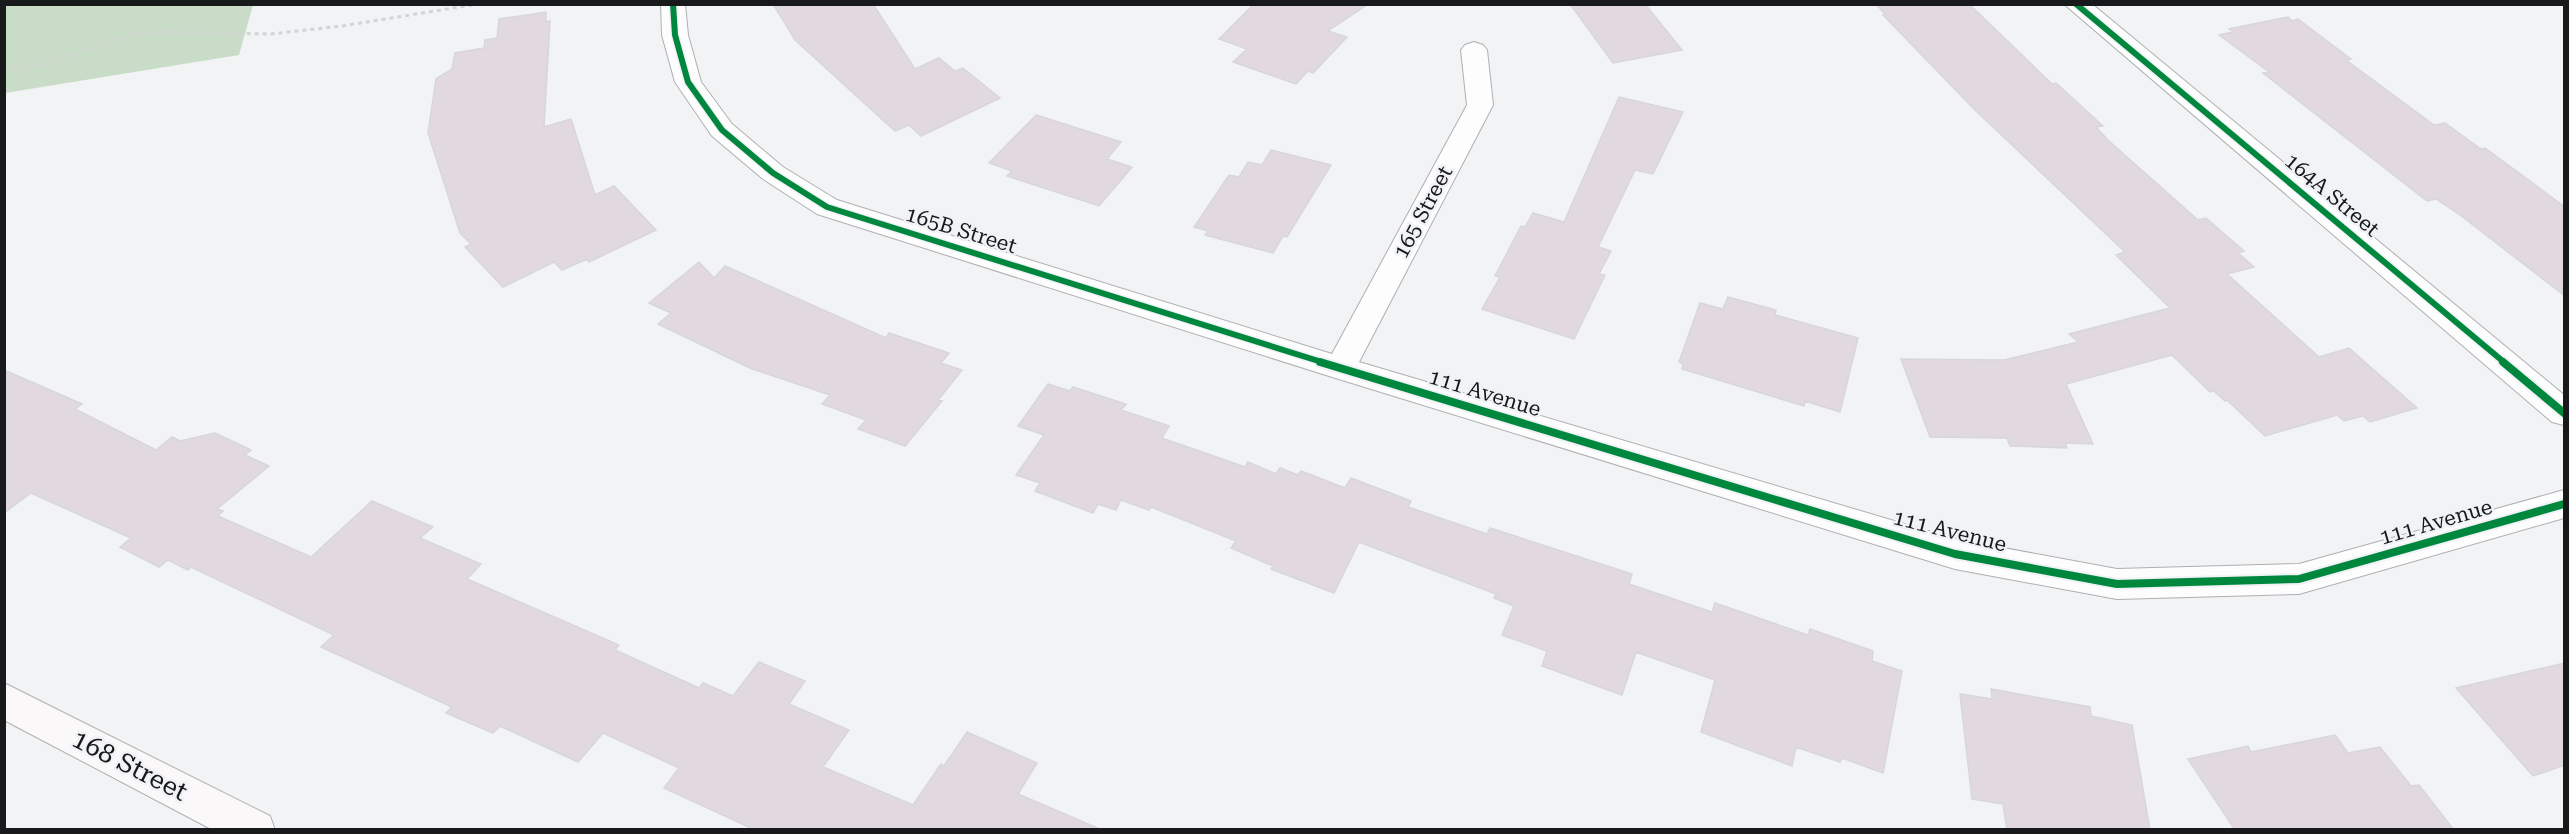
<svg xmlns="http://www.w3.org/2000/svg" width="2569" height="834" viewBox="0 0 2569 834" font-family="'Roboto Serif',serif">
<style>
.green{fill:#c8dcc7}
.building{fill:#e1d9dd;stroke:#d7d7d8;stroke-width:1.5}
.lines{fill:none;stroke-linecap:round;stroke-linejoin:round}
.street-casing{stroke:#aeafb1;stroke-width:2}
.secondary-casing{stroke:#aeafb1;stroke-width:2}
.path{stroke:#d3d4d4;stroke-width:3;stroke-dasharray:4 4;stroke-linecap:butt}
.street{fill:#fdfdfe;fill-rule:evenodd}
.secondary{fill:#faf8f8;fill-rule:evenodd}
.cycleway-far1-casing{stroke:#f0f2f6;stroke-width:9}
.cycleway-casing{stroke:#f0f2f6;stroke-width:12}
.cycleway-far1{stroke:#00873e;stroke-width:6}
.cycleway{stroke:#00873e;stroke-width:8}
.labels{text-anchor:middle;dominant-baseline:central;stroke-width:5;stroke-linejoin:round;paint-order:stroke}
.street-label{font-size:21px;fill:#18191a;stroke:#f0f2f6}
.near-street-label{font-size:26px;fill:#18191a;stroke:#f0f2f6}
</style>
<rect width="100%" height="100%" fill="#f1f3f5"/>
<path class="green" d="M5 4H253V5L239 55 5 93Z"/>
<path class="building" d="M773 4H873L915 69 939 58 955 71 963 68 1000 98 921 136 909 125 895 131 795 40Z
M1254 4H1368L1328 31 1347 37 1313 73 1308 71 1296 84 1233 62 1247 49 1219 39Z
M1570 4H1645L1682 50 1613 63Z
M1876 4H1969L2052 84 2056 83 2103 126 2096 127 2109 141 2198 220 2206 218 2244 251 2238 253 2254 267 2227 274 2319 357 2349 348 2417 408 2370 422 2363 416 2344 421 2337 415 2265 436 2227 400 2225 401 2214 391 2210 392 2172 355 2066 384 2093 444 2065 443 2067 448 2010 446 2007 438 1930 437 1901 359 2004 360 2078 342 2069 334 2170 308 2116 255 2125 252 1974 109 1883 15 1885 14Z
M546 12V22L550 21 544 127 571 119 595 195 614 186 656 230 589 262 587 259 562 270 554 262 503 287 465 247 471 244 460 233 428 133 436 79 452 69 455 53 484 48 485 40 497 38 499 19Z
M2288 17 2292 21 2298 19 2351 59 2346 60 2434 125 2445 123 2481 149 2485 148 2565 207V296L2460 215 2436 199 2427 201 2263 73 2269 72 2219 35 2233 32 2229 29Z
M1619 97 1683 112 1653 174 1635 170 1598 247 1611 251 1599 274 1605 275 1574 339 1482 309 1500 277 1495 276 1521 226 1525 227 1533 213 1564 222Z
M1036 115 1121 142 1107 159 1132 167 1099 206 1007 176 1012 171 989 163Z
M1271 150 1331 165 1287 237 1283 236 1273 253 1205 235 1208 231 1194 227 1229 175 1239 177 1248 162 1262 165Z
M699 262 714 278 725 266 886 338 889 333 949 353 941 363 962 370 938 400 942 401 905 446 858 429 866 420 822 404 830 395 752 369 658 324 671 313 649 303Z
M1728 297 1776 310 1775 315 1858 338 1840 412 1805 401 1804 406 1682 369 1683 364 1679 362 1700 303 1723 309Z
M4 370 82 404 75 409 156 450 172 437 180 441 215 433 251 450 245 455 269 466 217 509 223 511 218 516 311 557 372 501 433 527 420 538 481 564 467 579 619 645 615 650 699 688 703 683 733 696 759 662 805 681 789 704 849 730 823 767 913 805 941 764 944 766 967 732 1037 763 1018 794 1102 830H755L664 788 679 768 603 733 578 762 500 726 493 733 446 713 452 707 321 647 334 635 191 567 188 570 168 560 159 567 120 547 131 538 31 493 4 513Z
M1048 384 1070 391 1073 387 1126 404 1121 410 1169 426 1162 438 1245 467 1248 462 1276 474 1280 468 1298 475 1301 471 1345 488 1351 478 1411 501 1408 507 1487 534 1490 528 1632 574 1629 584 1712 612 1715 603 1808 635 1810 629 1873 651 1872 661 1902 671 1883 773 1842 758 1840 762 1796 747 1792 766 1701 732 1715 680 1636 652 1622 695 1542 666 1547 651 1502 635 1514 606 1494 598 1496 594 1359 542 1334 593 1271 569 1273 566 1231 548 1236 541 1151 507 1149 510 1121 500 1116 510 1098 504 1093 513 1035 491 1040 483 1016 475 1044 435 1018 426Z
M2565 663V765L2533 776 2456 688Z
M1991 689 2090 707 2091 716 2132 725 2150 830H2007L2003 804 1972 799 1960 694 1992 699Z
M2335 735 2348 753 2380 747 2411 786 2419 785 2454 830H2235L2188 759 2248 746 2251 752Z"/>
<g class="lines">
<defs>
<path id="street" d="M661 4H685L688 35 701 82 732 124 783 167 837 200 1332 354 1467 105 1461 50 1465 45 1474 42 1483 45 1487 50 1493 105 1359 362 1955 539 2117 569 2299 564 2564 490V518L2299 594 2117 599 1955 569 1329 376 817 214 763 179 712 136 675 82 662 35Z
M2064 4H2092L2564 395V425L2552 422Z"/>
<path id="secondary" d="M4 683 270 816 275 830H213L4 720Z"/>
</defs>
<use href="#street" class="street-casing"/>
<use href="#secondary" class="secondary-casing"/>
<path class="path" d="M4 67H34L50 63 130 35 160 32 271 34 342 26 478 4"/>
<use href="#street" class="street"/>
<use href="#secondary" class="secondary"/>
<defs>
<path id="cycleway-far1" d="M673 4 675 35 688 82 722 130 773 173 827 207 1325 363
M2076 4 2505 363"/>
<path id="cycleway" d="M1320 362 1955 554 2117 584 2299 579 2564 504
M2503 362 2564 413"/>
</defs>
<use href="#cycleway-far1" class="cycleway-far1-casing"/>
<use href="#cycleway" class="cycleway-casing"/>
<use href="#cycleway-far1" class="cycleway-far1"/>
<use href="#cycleway" class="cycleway"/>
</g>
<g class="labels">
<g class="street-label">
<text transform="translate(2332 195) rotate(40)">164A Street</text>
<text transform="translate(1423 212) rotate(-62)">165 Street</text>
<text transform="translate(961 230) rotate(17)">165B Street</text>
<text transform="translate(1485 393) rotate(17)">111 Avenue</text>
<text transform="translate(2436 522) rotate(-16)">111 Avenue</text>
<text transform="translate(1950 531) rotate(14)">111 Avenue</text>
</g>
<g class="near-street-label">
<text transform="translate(130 765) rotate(27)">168 Street</text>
</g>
</g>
<rect width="2569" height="834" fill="none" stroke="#18191a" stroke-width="12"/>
</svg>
